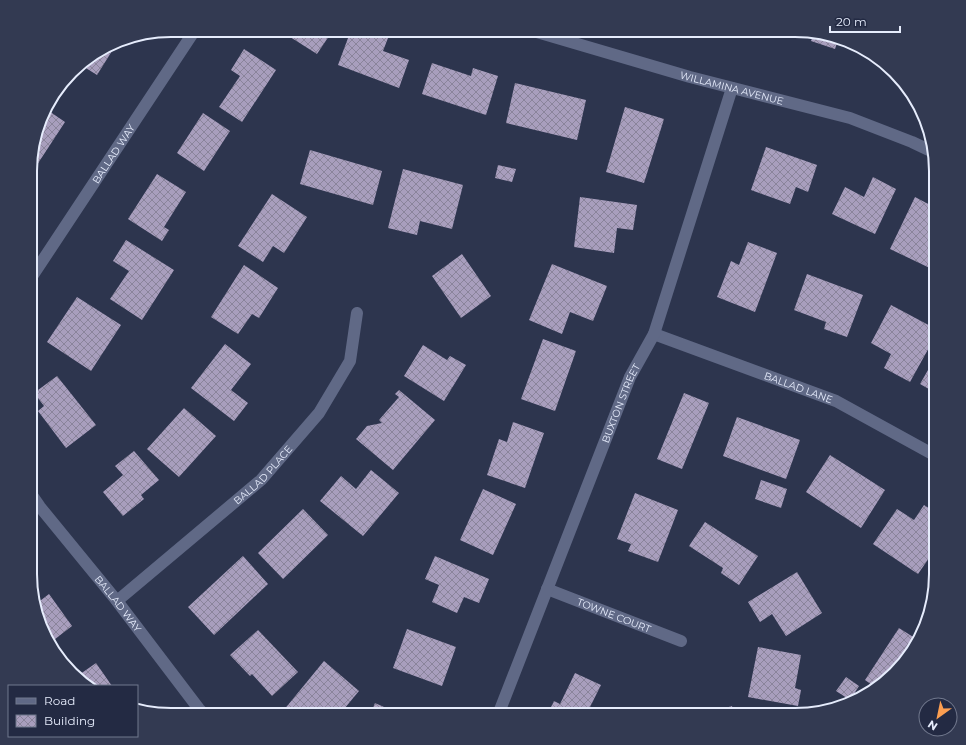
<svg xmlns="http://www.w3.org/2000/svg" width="966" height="745" viewBox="0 0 966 745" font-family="Montserrat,sans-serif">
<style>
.building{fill:url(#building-cross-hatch)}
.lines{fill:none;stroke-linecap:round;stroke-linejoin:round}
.street{stroke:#606986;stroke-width:12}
.labels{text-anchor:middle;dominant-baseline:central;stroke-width:4;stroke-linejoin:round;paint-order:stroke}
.street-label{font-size:10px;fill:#e6ecfc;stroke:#232a43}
.rim{fill:none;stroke:#e6ecfc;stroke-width:2}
</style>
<defs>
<pattern id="building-cross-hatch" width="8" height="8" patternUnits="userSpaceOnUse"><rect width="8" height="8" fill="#a89ebd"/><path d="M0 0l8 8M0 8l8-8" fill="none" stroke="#8a849b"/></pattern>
</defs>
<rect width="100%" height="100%" fill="#2d354e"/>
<path class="building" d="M279 30H333L317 54Z
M351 30H366L388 38 383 51 409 60 399 88 338 65Z
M747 30H764L762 35Z
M814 33 849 41 861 48 860 50 837 43 835 49 811 41Z
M107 48 112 51 97 75 81 65 65 89 61 86 78 65Z
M244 49 276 70 242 122 219 107 240 76 231 70Z
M432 63 471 76 473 68 498 76 486 115 422 94Z
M515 83 586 100 577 140 506 123Z
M625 107 664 119 644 183 606 172Z
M46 109 65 122 33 171 31 169V153Z
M203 113 230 131 204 171 177 153Z
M766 147 817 165 808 192 796 187 790 204 751 190Z
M310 150 382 171 373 205 300 184Z
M498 165 516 169 512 182 495 178Z
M403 169 463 185 452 229 420 221 417 235 388 228Z
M157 174 186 192 164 227 169 230 162 241 128 219Z
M873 177 896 189 875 234 832 214 845 187 864 197Z
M272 194 307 217 284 253 273 246 263 262 238 246Z
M580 197 637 205 633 230 617 228 614 253 574 247Z
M915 197 936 208V232L935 234H936V271L890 249Z
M126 240 174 270 142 320 110 299 129 271 113 261Z
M748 242 777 253 755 312 717 297 731 261 739 265Z
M462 254 491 296 461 318 432 276Z
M552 264 607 286 593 321 570 312 562 334 529 320Z
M244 265 278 288 259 318 252 314 238 334 211 317Z
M807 274 863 295 847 337 824 329 826 322 794 310Z
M77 297 121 325 91 371 47 342Z
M891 305 936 329V335L910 382 884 368 891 354 871 343Z
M543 339 576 351 555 411 521 399Z
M225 344 251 364 231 390 248 403 234 421 191 388Z
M423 345 447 360 450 356 466 365 444 401 404 376Z
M936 356V393L920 384Z
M57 376 96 425 66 448 38 411 44 406 34 393Z
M399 390 435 420 393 470 356 439 367 426 382 423 379 420 399 397 395 394Z
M684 393 709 403 682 469 657 459Z
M184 408 216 436 179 477 147 449Z
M737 417 800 440 786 479 723 456Z
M513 422 544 433 525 488 487 475 499 439 507 442Z
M134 451 159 480 141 495 144 499 123 516 103 492 123 475 115 466Z
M830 455 885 490 861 528 806 492Z
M371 470 399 493 363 536 320 501 341 476 356 489Z
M761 480 787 489 781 508 755 499Z
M483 489 516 504 493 555 460 540Z
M635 493 678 510 658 562 628 551 631 544 617 539Z
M924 505 936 513V548L918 574 873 544 897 509 914 520Z
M303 509 328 535 283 579 258 553Z
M705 522 758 556 739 585 721 573 723 568 689 546Z
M243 556 268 584 214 635 188 607Z
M435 556 489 579 479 603 464 597 457 613 432 602 439 585 425 579Z
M797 572 822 613 786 636 772 614 760 622 748 602Z
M49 594 72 626 50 643 45 636 36 604Z
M899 628 918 640 901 667 875 687 865 680Z
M407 629 456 647 442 686 393 668Z
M258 630 298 672 272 696 252 674 250 676 230 655Z
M758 647 801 655 795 688 801 690 798 706 748 697Z
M324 661 359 691 339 715H330L323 709 318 715H287L283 711Z
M96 663 112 686H88L78 680 76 677Z
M575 673 601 685 590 707 596 709 593 715H547L554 701 560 704Z
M846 677 859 686 850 700 836 691Z
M375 703 402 715H370Z
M732 706 734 715H703Z
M651 712 652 715H630V714Z"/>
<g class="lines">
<g class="street">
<path id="s1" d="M530 30 690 77 850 118 912 142 931 151"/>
<path id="s2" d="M31 278 195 30"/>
<path id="s3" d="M654 334 836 401 936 456"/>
<path id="s4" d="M31 494 40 507 117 601 199 709 205 715"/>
<path id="s5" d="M547 589 681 641"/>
<path id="s6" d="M117 601 261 480 319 413 350 361 357 313"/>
<path id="s7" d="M498 715 630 377 654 334 732 88"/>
</g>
</g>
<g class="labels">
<g class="street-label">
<text stroke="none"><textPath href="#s1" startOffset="210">WILLAMINA AVENUE</textPath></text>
<text stroke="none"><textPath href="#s2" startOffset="149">BALLAD WAY</textPath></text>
<text stroke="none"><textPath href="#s3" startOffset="154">BALLAD LANE</textPath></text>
<text stroke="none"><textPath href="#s7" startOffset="335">BUXTON STREET</textPath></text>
<text stroke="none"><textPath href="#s6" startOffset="193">BALLAD PLACE</textPath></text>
<text stroke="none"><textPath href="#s4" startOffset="140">BALLAD WAY</textPath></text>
<text stroke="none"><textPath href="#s5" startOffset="72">TOWNE COURT</textPath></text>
</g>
</g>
<path d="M0 0H966V745H0ZM171 37H795A134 134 0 0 1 929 171V574A134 134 0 0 1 795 708H171A134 134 0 0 1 37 574V171A134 134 0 0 1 171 37Z" fill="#333a52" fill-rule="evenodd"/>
<path class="rim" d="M171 37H795A134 134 0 0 1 929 171V574A134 134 0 0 1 795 708H171A134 134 0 0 1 37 574V171A134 134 0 0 1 171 37Z"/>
<rect x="8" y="685" width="130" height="52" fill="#232a43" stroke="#71788d"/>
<rect x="16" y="698" width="20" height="6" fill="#606986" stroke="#71788d"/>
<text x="44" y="705" font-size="12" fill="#e6ecfc">Road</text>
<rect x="16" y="715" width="20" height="12" fill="url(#building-cross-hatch)" stroke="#71788d"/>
<text x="44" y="725" font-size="12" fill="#e6ecfc">Building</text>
<g transform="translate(938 717) rotate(213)"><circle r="19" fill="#232a43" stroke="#71788d"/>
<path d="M0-3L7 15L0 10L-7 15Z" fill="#fb9e51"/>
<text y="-6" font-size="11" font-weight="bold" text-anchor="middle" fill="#e6ecfc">N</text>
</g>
<path d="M830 26v6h70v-6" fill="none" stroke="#e6ecfc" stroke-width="2"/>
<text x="836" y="26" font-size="12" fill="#e6ecfc" stroke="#232a43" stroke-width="3" paint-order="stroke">20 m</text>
</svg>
